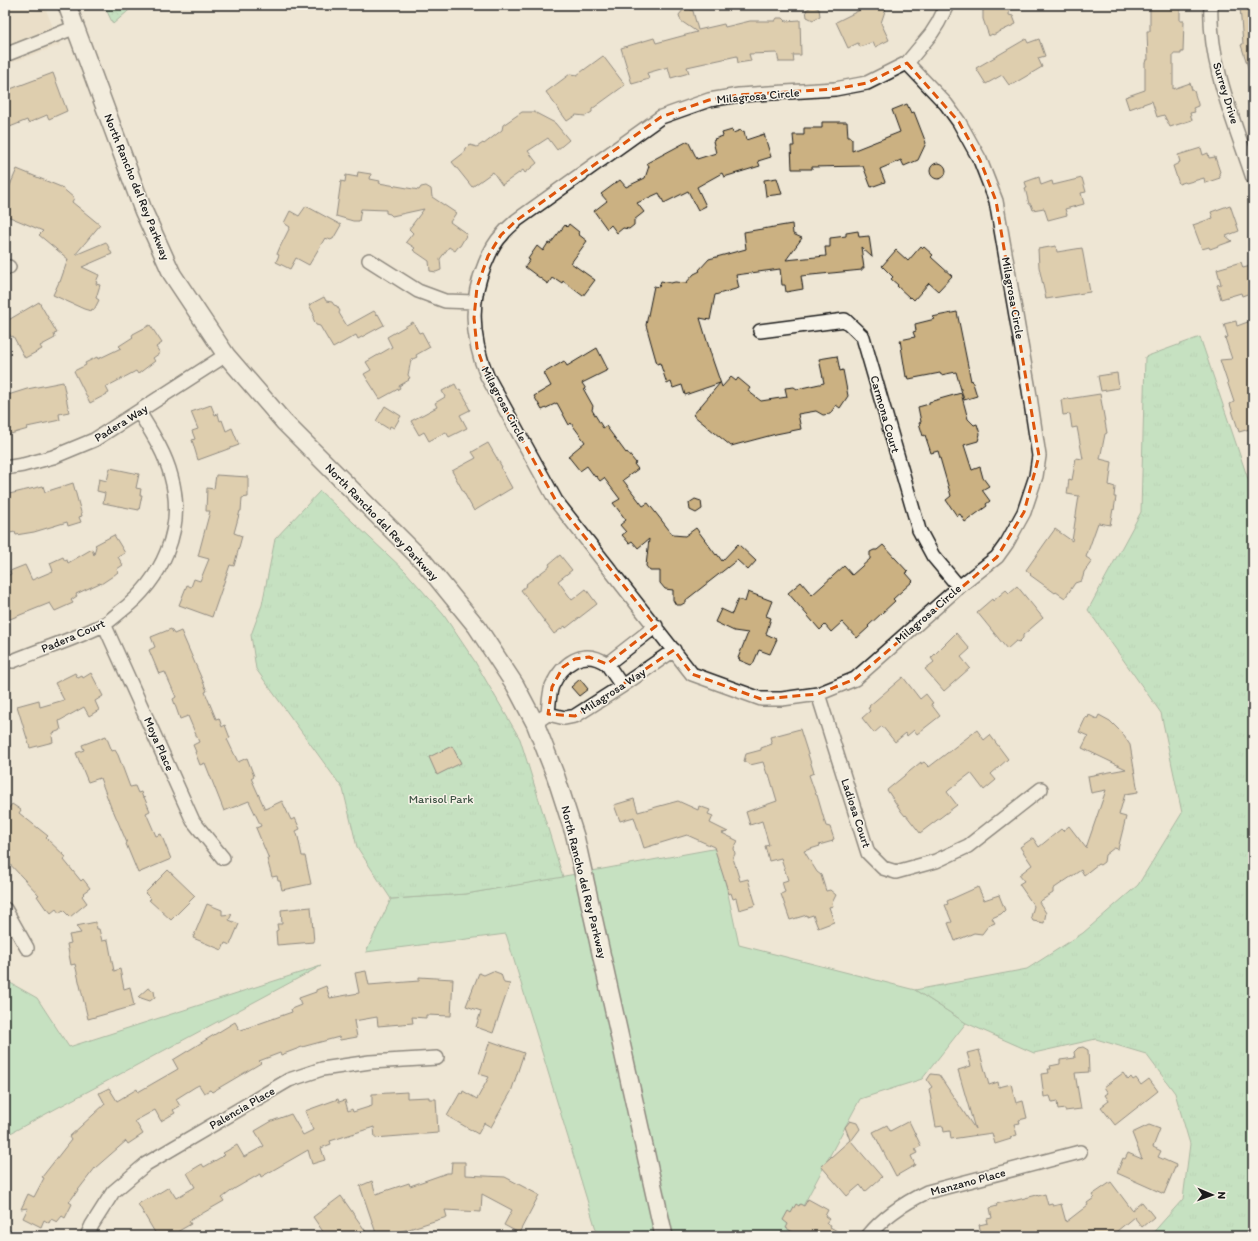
<svg xmlns="http://www.w3.org/2000/svg" width="1258" height="1241" viewBox="0 0 1258 1241" font-family="Itim,sans-serif">
<style>
.built{fill:#e4d6bb}
.grass{fill:#94dcab;stroke:#587c64}
.forest{fill:url(#forest-crowns);stroke:#587c64}
.park{fill:url(#park-tufts);stroke:#587c64}
.building{fill:#cbb182;stroke:#1c1c1c}
.lines{fill:none;stroke-linecap:round;stroke-linejoin:round}
.minor-casing{stroke:#1c1c1c;stroke-width:16}
.tertiary-casing{stroke:#1c1c1c;stroke-width:20}
.minor{stroke:#f7f3e8;stroke-width:13}
.tertiary{stroke:#f7f3e8;stroke-width:17}
.marked{fill:none;stroke:#de560d;stroke-width:3;stroke-dasharray:8 5;stroke-linejoin:round}
.labels{text-anchor:middle;dominant-baseline:central;stroke-width:3;stroke-linejoin:round;paint-order:stroke}
.street-label{font-size:12px;fill:#1c1c1c;stroke:#f7f3e8}
.park-label{font-size:12px;fill:#405647;stroke:#f7f3e8}
</style>
<defs>
<pattern id="forest-crowns" width="20" height="18" patternUnits="userSpaceOnUse"><rect width="20" height="18" fill="#94dcab"/><path d="M2 6a3 3 0 1 1 6 0M12 15a3 3 0 1 1 6 0" fill="none" stroke="#7fbc93"/></pattern>
<pattern id="park-tufts" width="24" height="20" patternUnits="userSpaceOnUse"><rect width="24" height="20" fill="#94dcab"/><path d="M3 7l-1-3M5 7V3M7 7l1-3M15 17l-1-3M17 17v-4M19 17l1-3" fill="none" stroke="#7fbc93"/></pattern>
</defs>
<rect width="100%" height="100%" fill="#eee6d4"/>
<filter id="ink" filterUnits="userSpaceOnUse"><feTurbulence type="fractalNoise" baseFrequency=".025" numOctaves="2"/><feDisplacementMap in="SourceGraphic" scale="8" xChannelSelector="R" yChannelSelector="G"/><feConvolveMatrix kernelMatrix="1 2 1 2 8 2 1 2 1" color-interpolation-filters="sRGB"/></filter>
<g filter="url(#ink)">
<path class="built" d="M5 5H44L60 45 5 65Z"/>
<path class="grass" d="M718 848 739 945 915 990 966 1023 922 1079 860 1099 787 1236H598L506 934 366 952 391 899 466 894Z
M321 966 5 1136V980L37 998 69 1047Z"/>
<path class="forest" d="M104 5H135L113 24Z"/>
<path class="park" d="M1200 337 1249 482 1253 498V1236H1150L1183 1199 1190 1144 1175 1093 1146 1054 1096 1039 1034 1053 966 1023 915 990 1027 969 1083 933 1138 885 1182 813 1161 713 1088 610 1141 512 1145 357Z
M320 491 405 571 443 614 474 660 520 739 563 877 466 894 391 899 357 847 343 789 256 669 251 635 262 605 275 539Z"/>
<path class="building" d="M870 5H887L881 23 889 40 875 47 873 42 860 47 858 43 848 48 836 22Z
M987 5H1010L1009 15 1013 16 1016 24 993 35 992 34 989 36 983 19V9H987Z
M1150 5H1180V21H1184L1183 52H1181V54H1173V89L1190 83 1192 90 1194 91 1198 104V106L1193 108 1195 112 1190 113 1192 120 1170 127 1164 115 1157 117 1152 101 1129 109 1125 97 1145 90V63L1146 60H1148L1147 31H1150Z
M813 6 819 9 820 16 813 20 807 17 806 10Z
M1253 6V75L1251 76 1241 45 1243 44 1240 7Z
M688 8 693 11 698 30 724 24 725 27 750 21H775L777 18H783L786 21 800 20 801 55H793L794 62H779L777 53 749 54 751 61 738 63 737 56 687 67 689 73 671 78 668 67 647 73 649 79 632 84 621 48 654 38 656 43 697 32 681 21 679 15 683 10Z
M1026 39 1028 43 1039 39 1045 56 1038 58 1042 67 1013 84 1012 83 1009 85 1002 75 986 84 976 68Z
M603 56 625 85 592 109V112L585 116 576 115 567 121 546 92 570 74 577 75Z
M53 73 67 111 49 119 47 115 28 123 27 120 5 129V91Z
M907 104 911 113 914 112 926 143 918 160 904 166 901 160 880 169 885 182 871 187 863 166 812 167V169H792L791 146H794L793 135H804V128H822V122H847L848 137H850L851 139H852V151L900 132 892 110Z
M522 112H534L555 123 569 140 557 150 548 138 528 151 537 163 525 173 523 170 502 185 493 172 472 187 452 162 465 152 466 148 470 145 477 147 483 143 484 144 502 130 503 125Z
M732 130 733 133 741 130 742 132 744 131 746 140 764 134 771 157 758 161 760 166 724 177 722 173 697 187 706 206 698 210 688 191 664 203 659 193 637 203 644 212 634 220V225L629 229 623 228 617 233 611 225 607 229 594 211 607 201 601 194 620 180 626 187 645 178 649 166 647 163 688 141 697 159 716 153 713 141 715 140 714 139 723 136 722 133Z
M1201 148 1203 155 1208 153 1209 158 1215 157 1220 172 1219 173 1220 178 1205 183 1204 178 1186 183 1185 182 1179 184 1173 166 1179 163V162H1180L1178 155Z
M930 171a8 8 0 1 1 16 0a8 8 0 1 1-16 0Z
M17 169 61 187 74 198 72 202 100 225 75 255 106 242 112 254 82 267 99 275 96 282H97L96 284 100 285 96 298 99 300 94 310 92 309 91 311 84 309 53 295 59 282H60L68 259 39 235 43 231 5 215V197Z
M358 172 371 174 370 179 380 181 379 183 419 190 421 187 426 186 431 189 432 197 456 213 450 222 467 234 460 246 458 247 455 251 449 247 440 259 441 270 436 272 430 271 429 261 413 250 415 248 406 242 413 233 409 229 424 209 392 216 390 214 386 213V210L361 209 359 221H353L336 216 341 181 345 182 346 175 357 177Z
M1039 177 1041 185 1052 181 1053 185 1082 178 1086 192 1081 193 1084 204 1065 209 1067 215 1048 220 1044 208 1033 210 1031 204H1029L1025 188H1027L1025 182Z
M777 178 782 194 766 196 764 180Z
M1230 205 1239 231 1226 236 1232 241 1210 249 1209 247 1202 249 1193 225 1213 218 1211 212Z
M306 206 341 225 333 239H332L331 240 325 238 309 265 296 258 290 269 276 262 279 255 277 254 280 247 290 227 284 223 290 211 299 216Z
M569 224 579 232 578 234 587 241 571 263 595 280 583 296 563 281 562 283 556 279 555 280 552 278 548 284 525 267 530 260 528 259 537 246 543 251 548 243 550 244 565 225 567 227Z
M792 224 793 234 802 238 786 260 826 256 825 247H830V238L846 236V233L858 231 859 237 869 236 872 257 861 247 864 268H862V270L801 276 803 289 786 292 785 285H782L780 269 736 275 739 288 715 295 710 320 700 318 713 361 722 387 731 377 736 381 738 378 750 388 748 391 761 401 787 397 785 388 794 387 797 389 824 383 819 359 837 356 840 371 843 370 848 396 840 408 836 405 830 414 823 415 816 411 798 414 801 429 776 434 731 446 693 415 720 383 685 395 682 385 673 388 671 382 667 384 660 363 657 364 646 325 654 286 659 287 661 281 671 283 675 282 686 283 694 274 700 271 699 270 709 259 746 249 744 232Z
M921 246 923 248 924 247 933 255 931 257 952 276 938 291 929 283 914 300 911 297 910 298 897 286 898 285 891 279 893 277 882 266 896 250 908 261Z
M1056 246 1057 252 1082 248 1090 292 1046 299 1039 267 1038 249Z
M1241 262 1243 268 1251 266 1253 274V292L1242 296 1241 293 1221 299 1217 285 1221 284 1217 269Z
M324 297 326 301 332 302 334 305 337 306 340 311 339 313 347 326 374 311 377 315 378 314 384 325 358 339 356 335 333 348 320 326 316 325 313 318 314 314 309 305Z
M39 302 57 333 54 334 55 338 40 346 42 349 25 358 13 336 11 337 5 325V322Z
M957 312 971 381 972 380 977 396 964 400 956 372 941 375 940 373 909 379 908 376 906 377 900 340 915 337 913 332 916 331 915 324 935 319 932 317Z
M1253 320V428L1239 432 1230 404 1234 402 1220 360 1232 359 1225 338 1228 337 1224 324 1236 321 1237 326Z
M413 322 419 333 422 332 430 347 416 355 417 357 411 360 408 375 410 378 408 379 409 380 399 386 400 388 380 399 364 374 371 370 366 362 392 347 387 337Z
M150 325 162 343 156 347 160 353 153 358 155 361 138 374 136 371 106 387 109 393 90 403 74 371 86 365 85 363 97 357 98 359 121 348 119 346 133 337 132 336 133 334Z
M597 348 608 370 582 383 586 389 584 390 593 406 592 410 603 428 606 426 626 453 627 452 636 463 634 464 638 469 623 480 643 506 648 503 673 535 685 536 696 528 716 555 717 554 722 561 738 544 756 561 748 570 737 560 686 600V602L681 605H676L673 600V590L665 589 660 583V571H650L646 566 649 539 638 548 632 541 629 543 622 535 626 532 620 525 626 520 613 503 620 499 604 478 600 481 596 476 595 477 587 466 580 471 568 456 585 442 571 423 569 425 557 403 542 410 534 396 551 386 544 373 564 361 567 366Z
M1117 373 1119 388 1101 391 1098 376Z
M63 382 69 412 59 414 60 420 27 427 28 429 7 435 5 426V396L27 389Z
M455 384 458 390 460 389 468 403 467 404 470 410 460 415 467 428 449 437 446 432 429 441 424 432 419 435 411 421 437 407 435 403 445 397 442 391Z
M961 393 968 419 974 425 977 424 980 434 978 441 964 445 972 470 980 467 983 478 989 486 982 490 990 501 986 504 987 506 965 522 960 514 957 516 946 500 951 496 938 451 931 453 925 435 923 436 919 423 921 422 918 407 929 404V402Z
M1100 394 1107 433 1105 434 1100 459 1112 462 1109 485 1115 487 1114 497H1116L1114 510 1113 509 1110 525 1098 523 1086 557 1092 561 1084 572 1083 577 1081 581 1075 583 1065 598 1056 592 1055 593 1030 575 1031 574 1026 570 1055 529 1072 541 1079 496 1067 494 1069 479 1072 480 1076 458 1083 459 1077 427 1072 428 1070 414 1063 415 1061 400Z
M211 405 215 415 218 414 220 421 222 420 226 431 232 428 239 445 198 460 192 440 195 439 192 431 198 429 191 412Z
M385 406 401 416 394 428 390 426 389 429 376 421Z
M488 443 502 467 501 468 512 488 474 511 452 471 476 458 472 452Z
M110 468 139 474 136 488 141 489 140 495H142L139 510 103 503 105 493 97 491 99 479 107 481Z
M216 475 248 477V497L242 498 241 511H240L234 533 242 536 234 566 230 565 212 617 179 605 187 585 191 587 194 579 200 581 209 559 198 556 210 511H206L207 488 214 489Z
M73 483 82 516 79 517 81 522 68 526 67 522 34 532 16 535 15 532 5 534V495L43 486 45 492Z
M695 499 701 501 702 509 696 513 690 510 689 503Z
M114 535 125 553 118 557 123 565 117 569 118 572 113 576 101 584 100 583 76 594 77 596 71 600 73 603 55 611 50 603 5 621V577L11 574 10 571 25 565 32 580 53 571 50 563 63 557 65 561 67 560 68 563 92 549 94 555 96 546 95 545Z
M883 545 908 572 906 573 913 581 893 599 895 601 868 626 869 627 857 638 842 622 831 632 825 625 820 630 788 593 801 582 812 595 844 566 852 575 870 559V552L874 550H877Z
M560 555 572 570 558 581 572 600 586 589 597 604 566 628 565 626 554 634 521 590 527 585 526 584 550 566 549 564Z
M1017 586 1043 618 1023 635V638L1019 642 1016 641 1007 649 977 612 992 599 993 601 1006 590 1009 593Z
M748 592 772 601 766 616 771 618 766 634 777 639 770 654 759 650 753 664H752L751 665 739 660 740 659 738 658 748 633 734 631 715 622 721 609 732 614 738 599 745 602Z
M171 629 174 634 181 631 207 691 205 692 216 719 219 718 222 727 225 725 230 738 227 739 238 762 247 758 254 776 251 778 265 809 282 801 291 820 295 818 300 829 296 831 298 837 302 856H305L311 884 282 890 280 881H278L277 876 272 877 267 859H269L256 828 261 826 249 801 224 811 205 763 200 765 195 752H196L193 745 199 742 188 716 180 719 173 699 176 697 165 672 159 674 149 650 155 647 151 637Z
M956 633 970 649 961 657 970 668 944 691 925 669 934 662 931 658Z
M75 673 78 678 82 676 83 678 91 673 103 696 95 701 99 710 89 716 84 707 59 721 61 730 53 733V735L52 736 53 742 30 748 17 706 39 700 40 707 64 700 55 683Z
M903 677 920 699 926 694 933 703 931 704 940 716 917 734 914 730 907 736 906 733 895 742 882 726 874 733 862 718 870 711 868 708 870 707 869 706Z
M580 679 588 689 579 696 571 687Z
M1089 715 1097 719 1099 715 1110 721 1122 733 1130 745 1138 792 1125 794 1119 815 1126 817 1118 849 1114 848 1105 855 1104 862 1100 865 1098 864 1084 875 1081 870 1053 889V893L1039 902 1046 913 1044 923 1033 921 1031 917 1034 906 1019 884 1024 881 1019 875 1032 865 1020 847 1033 838 1039 847 1061 829 1063 831 1069 826 1086 848 1106 790 1091 793 1088 776 1126 769 1082 748 1088 736 1079 732 1086 717 1088 718Z
M800 729 814 773 809 775 816 795H817L826 826 830 827 834 839 832 840 833 841 819 845 820 846 804 851 817 872 821 875 826 891 830 890 836 895 832 903 833 906 829 907 834 922 818 928 813 915 807 917V915L790 920 781 894 785 892 782 882 788 880 781 858 769 861 765 846 769 845 762 821 750 825 746 812 777 801 769 774H767L763 762 750 765 744 761 746 754 761 750V748L772 744 770 737Z
M977 730 984 740 990 735 1008 759 991 774 996 780 984 790 971 773 949 790 947 792 957 805 920 833 906 815 905 816 901 811 887 790 921 762V764L924 762 929 767Z
M106 736 112 751 115 750 118 755 130 787 135 786 138 793 141 792 143 798 144 797 150 811 146 813 156 836 161 834 171 859 138 873 126 844 127 843 113 810H112L100 778 88 782 76 753 84 750 82 745Z
M452 746 461 763 437 775 429 757Z
M634 799 638 812 678 801 698 810 699 806 710 810 708 814 713 816 710 823 728 832 722 833 738 841 734 848 735 854 733 858 740 881 748 879 756 905 739 910 736 898 733 899 731 893 729 894 714 847 687 835 644 848 634 817 620 821 614 805Z
M12 804 21 810 19 813 48 836 46 838 66 857 64 860 81 881 83 879 90 888 83 893 84 894 82 896 87 903 70 917 63 910 59 913 56 909 51 913 47 908 46 909 37 896 39 895 5 859V813Z
M168 870 195 896 171 920 149 900 151 899 145 893Z
M978 887 984 900 999 895 1005 910 1001 914 992 918 995 923 988 926 982 934 974 933 955 941 948 923 952 922 945 905 948 904 947 901Z
M207 904 222 910V915L232 914 229 920 239 924 230 945 225 943 222 950 193 938Z
M311 907 314 942 277 945 276 931 278 930 277 924H282L281 910Z
M96 922 97 929H99L102 941 108 940 114 971 120 969 124 989 130 987 134 1006 88 1019 75 964 71 965 67 944 71 943 69 935 81 933 76 926Z
M366 971 369 985 419 981V977L453 979 451 1016 426 1015V1018L412 1017 413 1023 378 1026 377 1017 354 1021 357 1037 340 1040 339 1037 302 1047 281 1055 280 1053 259 1061 261 1063 212 1092 210 1090 204 1093 199 1085 195 1087 176 1099 180 1106 173 1110 175 1113 161 1121 155 1110 135 1121 143 1134 128 1144 126 1141 95 1168 69 1202 72 1204 65 1218 62 1216 57 1222 51 1219 49 1223 44 1220 41 1227 23 1218 28 1208 21 1209 28 1194 34 1197 44 1178 42 1177 71 1140 69 1137 105 1104 99 1093 109 1088 117 1101 137 1089 138 1092 178 1069 173 1060 235 1022 239 1029H240L241 1030 292 1012 291 1009 301 1005 299 998 316 992V990L326 986 330 998 359 993 355 973Z
M493 971 501 974 504 983 510 984 493 1033 476 1027 481 1011 466 1006 479 973 484 975Z
M148 988 154 991 155 997 150 1001 138 997Z
M490 1041 524 1053 511 1092 491 1127 484 1123 478 1134 447 1116 460 1093 462 1094 463 1091 477 1099 489 1077 479 1074Z
M1083 1047 1088 1050 1089 1072 1075 1073 1081 1109 1065 1111V1109L1058 1110 1057 1101 1052 1102 1050 1096 1044 1097 1041 1074 1049 1073 1048 1069H1051L1050 1066 1060 1064V1060L1075 1058 1074 1052 1078 1048Z
M979 1050 989 1085 998 1082 999 1087 1011 1084 1016 1103 1023 1101 1027 1118 1019 1120 1020 1123 1014 1124 1017 1135 1010 1137 1011 1139 995 1144 992 1133 951 1139 950 1131 944 1132 943 1126 936 1127 929 1089 932 1087 927 1080 931 1074 939 1075 975 1129 958 1070 971 1066 967 1053Z
M1123 1073 1128 1080 1131 1077 1133 1080 1136 1078 1141 1085 1149 1079 1158 1091 1115 1125 1101 1107 1109 1101 1105 1095 1108 1093 1104 1087Z
M407 1092V1098L429 1097V1099H436L438 1133 375 1138 374 1127 330 1141 331 1144 321 1148 325 1160 312 1164 308 1150 261 1177 260 1174 234 1189 222 1198 224 1201 189 1221 191 1224 170 1236H157L138 1204 148 1198 149 1199 169 1187 176 1198 195 1187 187 1173 202 1164 204 1167 225 1155 223 1153 237 1145 244 1157 264 1146 255 1131 272 1121 291 1114 303 1135 313 1130 305 1111 338 1099 339 1102 345 1100 348 1111 352 1109 353 1112 372 1106V1094Z
M850 1121 857 1123 860 1129 851 1141 882 1177 865 1192 860 1185 847 1196 821 1166 850 1140 845 1127Z
M909 1121 921 1146 915 1149 917 1153 911 1156 915 1165 896 1176 873 1132 887 1125 890 1131Z
M1149 1125 1160 1129 1153 1147 1161 1151 1158 1157 1176 1165 1164 1194 1117 1173 1123 1158 1125 1159 1128 1153 1142 1159 1132 1133Z
M452 1162H465V1175L505 1177 539 1195 519 1233 504 1225 512 1210 482 1194 481 1212 445 1210 447 1217 393 1234V1233L384 1236H377L360 1186 372 1181 376 1194 409 1183 410 1186 447 1173H451Z
M1111 1182 1132 1210 1142 1202 1154 1217 1142 1227 1134 1217 1111 1236H982L979 1225 988 1223 987 1219 992 1218 990 1208 997 1206 996 1204 1012 1200 1013 1201 1037 1195 1038 1196 1045 1194 1048 1205 1052 1204 1053 1206 1061 1204 1066 1222 1088 1205 1087 1203 1094 1198 1092 1195Z
M341 1196 369 1236H326L313 1217Z
M808 1199 828 1210 825 1216 829 1219 826 1223 831 1225 830 1227 846 1236H800L786 1228 788 1224 783 1220 788 1211 791 1213 796 1204 799 1206 800 1204 804 1206Z"/>
<g class="lines">
<defs>
<path id="minor" d="M1211 5C1208 63 1235 123 1253 178
M5 55 76 27
M907 63 946 104 959 122 980 160 996 201 1029 390 1039 456 1036 476 1024 512 1007 543 997 557 959 587 855 679 818 694 782 699H761L692 674 556 501 487 376C472 340 469 301 485 264 489 254 494 243 502 235 506 229 512 225 517 220L661 117 709 100 739 95 835 89 867 83 907 63 931 34 938 23 947 5
M369 260 418 291 445 301 475 302
M5 268 9 267
M760 331 845 320 863 337 919 530 933 556 959 587
M5 468 23 465 53 457 94 440 226 355
M104 624 193 821 223 858
M13 661C42 649 75 639 103 625 109 622 115 616 120 612 162 580 186 529 171 476 165 453 152 433 139 412
M607 664 622 686
M818 694 868 853 883 868 896 872 936 861 968 846 1041 789
M548 714C549 705 549 694 552 686 562 664 583 647 607 664L656 626
M535 723 548 714 565 718 575 716 622 686 674 650
M5 909 27 948
M87 1236 92 1225 113 1192 146 1164 289 1080 322 1069 370 1062 437 1058
M868 1236C884 1216 904 1203 927 1192L1080 1152"/>
<path id="tertiary" d="M67 5 143 210 172 274 226 355 284 422 424 562 477 627 515 685 535 723 556 777 575 836 664 1236"/>
</defs>
<use href="#minor" class="minor-casing"/>
<use href="#tertiary" class="tertiary-casing"/>
<use href="#minor" class="minor"/>
<use href="#tertiary" class="tertiary"/>
</g>
</g>
<path d="M0 0H1258V1241H0ZM907 63 959 122 980 160 996 201 1039 456 1024 512 997 557 855 679 818 694 761 699 692 674 674 650 575 716 548 714 552 687 563 667 575 659 589 657 607 664 656 626 556 501 487 376 477 348 474 318 477 287 488 256 501 235 517 220 661 117 709 100 739 95 835 89 867 83Z" fill="#eee6d4" fill-opacity=".55" fill-rule="evenodd"/>
<path class="marked" d="M907 63 959 122 980 160 996 201 1039 456 1024 512 997 557 855 679 818 694 761 699 692 674 674 650 575 716 548 714 552 687 563 667 575 659 589 657 607 664 656 626 556 501 487 376 477 348 474 318 477 287 488 256 501 235 517 220 661 117 709 100 739 95 835 89 867 83Z"/>
<g class="labels">
<g class="street-label">
<text transform="translate(1226 93) rotate(73)">Surrey Drive</text>
<text transform="translate(758 96) rotate(-5)">Milagrosa Circle</text>
<text transform="translate(137 187) rotate(68)">North Rancho del Rey Parkway</text>
<text transform="translate(1013 298) rotate(80)">Milagrosa Circle</text>
<text transform="translate(504 404) rotate(62)">Milagrosa Circle</text>
<text transform="translate(885 414) rotate(74)">Carmona Court</text>
<text transform="translate(121 423) rotate(-32)">Padera Way</text>
<text transform="translate(382 522) rotate(46)">North Rancho del Rey Parkway</text>
<text transform="translate(928 614) rotate(-41)">Milagrosa Circle</text>
<text transform="translate(73 636) rotate(-23)">Padera Court</text>
<text transform="translate(613 691) rotate(-33)">Milagrosa Way</text>
<text transform="translate(159 744) rotate(66)">Moya Place</text>
<text transform="translate(856 813) rotate(72)">Ladiosa Court</text>
<text transform="translate(584 882) rotate(76)">North Rancho del Rey Parkway</text>
<text transform="translate(242 1108) rotate(-30)">Palencia Place</text>
<text transform="translate(968 1182) rotate(-15)">Manzano Place</text>
</g>
<g class="park-label">
<text x="441" y="799">Marisol Park</text>
</g>
</g>
<rect width="1258" height="1241" fill="none" stroke="#f7f3e8" stroke-width="20"/>
<rect x="10" y="10" width="1238" height="1221" fill="none" stroke="#1c1c1c" stroke-width="1.5" filter="url(#ink)"/>
<g transform="translate(1212 1195) rotate(92)" stroke="#f7f3e8" stroke-width="3" paint-order="stroke">
<path d="M0-3L7 15L0 10L-7 15Z" fill="#1c1c1c"/>
<text y="-6" font-size="11" font-weight="bold" text-anchor="middle" fill="#1c1c1c">N</text>
</g>
</svg>
